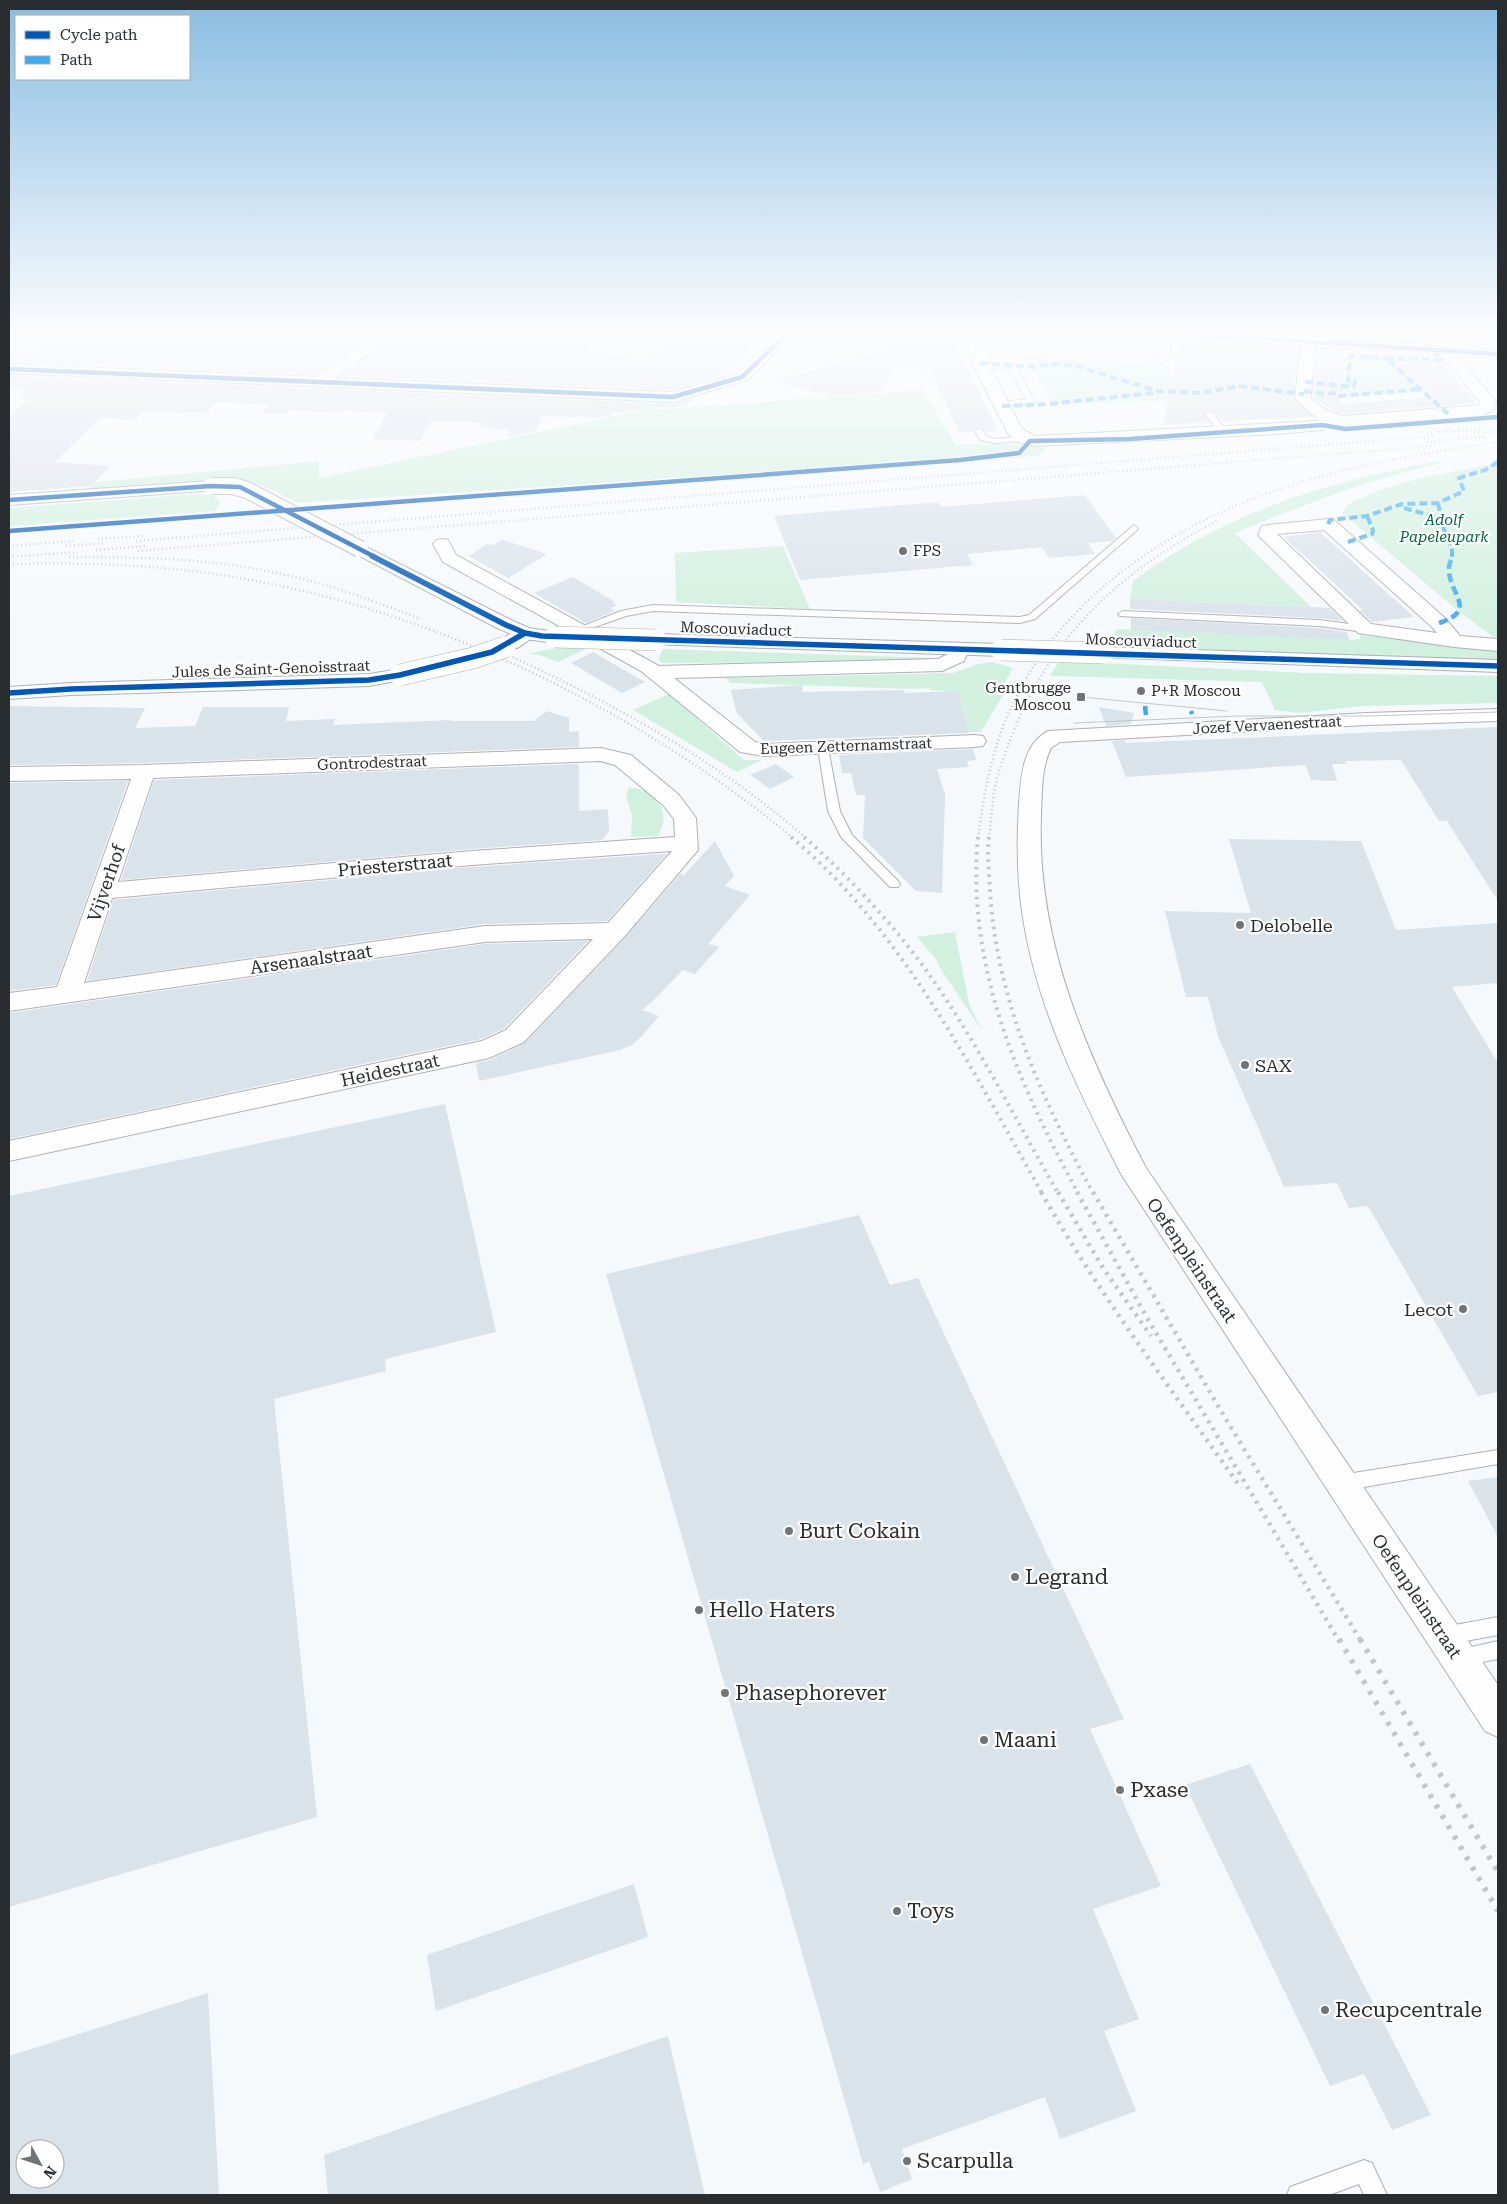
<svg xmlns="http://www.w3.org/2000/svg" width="1507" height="2204" viewBox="0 0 1507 2204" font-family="'Roboto Serif',serif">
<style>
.green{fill:#d1f0df}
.building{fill:#dae2ea;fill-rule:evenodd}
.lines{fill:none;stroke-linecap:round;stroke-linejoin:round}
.service-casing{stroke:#aeb0b3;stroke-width:2}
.minor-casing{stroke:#aeb0b3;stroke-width:2}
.tertiary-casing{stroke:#aeb0b3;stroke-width:2}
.secondary-casing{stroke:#aeb0b3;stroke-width:2}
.service{fill:#fefeff;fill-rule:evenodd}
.minor{fill:#fefeff;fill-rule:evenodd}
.tertiary{fill:#fefeff;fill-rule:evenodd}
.secondary{fill:#edf0f1;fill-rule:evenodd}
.tram{stroke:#c5c6c6;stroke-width:1}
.rail-far3{stroke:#c5c6c6;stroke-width:2.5;stroke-dasharray:1 3;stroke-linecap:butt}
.rail-far2{stroke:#c5c6c6;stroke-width:4;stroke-dasharray:2.5 5;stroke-linecap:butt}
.rail-far1{stroke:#c5c6c6;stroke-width:4.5;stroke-dasharray:3 5.5;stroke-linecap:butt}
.rail{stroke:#c5c6c6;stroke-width:5.5;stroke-dasharray:4 8;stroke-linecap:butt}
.minor-bridge-casing{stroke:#aeb0b3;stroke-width:22;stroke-linecap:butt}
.tertiary-bridge-far1-casing{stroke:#aeb0b3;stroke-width:18;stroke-linecap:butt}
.tertiary-bridge-casing{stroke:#aeb0b3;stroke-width:22;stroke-linecap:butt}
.minor-bridge{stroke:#fefeff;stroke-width:21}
.tertiary-bridge-far1{stroke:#fefeff;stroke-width:16}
.tertiary-bridge{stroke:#fefeff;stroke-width:21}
.quiet-far1{stroke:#3fa9f5;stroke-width:4;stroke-dasharray:8 4;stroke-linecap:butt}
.quiet{stroke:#3fa9f5;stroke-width:4.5;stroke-dasharray:9 4.5;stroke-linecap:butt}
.cycleway-far1-casing{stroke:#fff;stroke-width:6}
.cycleway-casing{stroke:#fff;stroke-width:8}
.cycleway-far1{stroke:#0057b8;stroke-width:4.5}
.cycleway{stroke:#0057b8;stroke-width:5.5}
.poi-dot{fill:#717477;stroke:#fff;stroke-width:2}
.labels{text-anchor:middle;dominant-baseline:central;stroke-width:4.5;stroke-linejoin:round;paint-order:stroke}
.far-park-label{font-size:15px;font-style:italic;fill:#086740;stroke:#fff}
.far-poi-label{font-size:15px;fill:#2a2d30;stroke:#fff;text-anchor:start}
.far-street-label{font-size:15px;fill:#2a2d30;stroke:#fff}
.street-label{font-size:18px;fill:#2a2d30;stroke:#fff}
.poi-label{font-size:18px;fill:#2a2d30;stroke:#fff;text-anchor:start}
.near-poi-label{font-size:21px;fill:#2a2d30;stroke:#fff;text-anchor:start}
</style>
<rect width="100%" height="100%" fill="#f6f9fc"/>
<path class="green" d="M1441 333H1483L1496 347 1445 344Z
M1348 353 1410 357 1411 361 1392 362 1426 392 1339 397 1322 383 1344 385Z
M1024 356 1170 367 1171 384 1200 376 1297 387 1296 396 1054 404Z
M923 390 956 445 1024 444 1046 449 1037 456 688 484 690 477 297 503 275 491 254 483 228 480 88 489 96 482 319 461V478L639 411Z
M1438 461 1442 463C1371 479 1303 505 1235 533L1311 607 1130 599 1133 581C1228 511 1324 483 1438 461Z
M1498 463V637H1493L1457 610 1342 513 1349 504 1377 491 1416 479Z
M198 494 214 496 221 501 216 511 9 526V508Z
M783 546 810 609 676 602 675 553Z
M1117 629 1349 640 1360 639V635L1498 651V662L1107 645Z
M561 647H590L558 662 539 655 527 654Z
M663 649 932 658V661L663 663 658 660Z
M1059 661 1307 673 1498 676V703L1363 706 1299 713 1275 710 1262 682 1050 676Z
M993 662 1013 668 1004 684 1005 692 981 732H969L958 692 930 690 929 688 913 689 730 683 726 678 953 673 975 665Z
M669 694 744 760H762L737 772 633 710Z
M629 787 649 791C664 808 668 815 658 836L631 837 632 815 626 797Z
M955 932 969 1004 982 1031 940 968 936 959 917 937Z"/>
<path class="building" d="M88 333H237L292 340 294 338 302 339 308 335 318 336 323 333 352 337 353 333H378L315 375 9 362V349L36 350 45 342 76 344Z
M399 333H609L586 352 643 360 650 354 654 355 678 333H766L717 378 672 390 340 376Z
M940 333H950L998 431H985L982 427H976L973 432H959L931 370 894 367 882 392 829 396 774 381 888 350 893 336 938 340Z
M1267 333H1344L1345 338Z
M1384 333H1421L1422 343 1386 341Z
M1180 339 1299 347 1293 399 1313 417 1221 421 1213 411 1206 410 1204 415 1208 422 1163 425Z
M1316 348 1346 350 1341 404 1435 397 1391 360 1389 353 1423 355 1424 362 1440 361 1476 403 1344 414 1335 412 1313 397Z
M9 375 673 404 695 397 685 406 610 413V416L597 418 542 416 536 431 508 437 510 430 480 427 482 423 431 421 420 441 372 439 388 413 343 410 341 412 290 410 287 414 263 413 269 404 217 402 206 413 142 412 134 420 101 417 55 462 111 466 91 486 9 492V418L29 399H17L27 390 9 389Z
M1485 416 1490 421 1339 432 1334 426 1344 428 1480 418Z
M1085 495 1116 538 1112 541 1088 543 1095 554 1049 558 1042 547 999 551 967 554 973 565 800 580 774 516 938 502 940 507Z
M1320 532 1384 590 1414 617 1372 622 1359 610H1363L1284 537Z
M501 540H503L547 554 508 578 469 556 487 544 493 545Z
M573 577 615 602 613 603 617 606 610 608 614 611 586 623 534 593Z
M1130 599 1330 608 1343 621 1319 618 1130 609Z
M1131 618 1319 628 1347 632 1349 640 1131 630Z
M593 652 645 682 622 693 571 663Z
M803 685 802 692 904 690 905 693 958 691 969 733 764 741 743 720 741 716 737 714 731 690Z
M9 706 145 708 135 728 195 726 203 707H289L286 721 335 719 333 725 450 720V721H534L547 711 569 718V732L579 731V747L144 763 9 765Z
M1099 707 1134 713 1131 724 1106 726Z
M1498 727V901L1447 821H1439L1401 760 1345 761 1346 764H1332L1337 781 1311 780 1305 765 1126 777 1112 741 1126 740 1125 743Z
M973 749 976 760 967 761 969 767 937 769 945 795 942 893 916 891 863 838 865 795H856L851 773H842L839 755Z
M579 764V811L608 809 609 832 602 840 472 849 121 880 154 780Z
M776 764 794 777 770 789 750 775Z
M128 781 56 985 9 991V783Z
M1229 839 1361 841 1396 930 1498 923V983L1452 987 1498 1063V1392L1478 1396 1368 1206 1349 1208 1337 1183 1284 1187 1218 1036 1208 997H1186L1165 911 1251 913Z
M715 841 734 876 725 886 750 895 708 944 719 947 695 974 683 970 652 1002 642 1010 659 1016 641 1037 632 1045 620 1050 479 1081 476 1063 490 1060 525 1043 625 938 681 873 683 876Z
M664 854 666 855 607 921 485 924 87 981 113 900 472 867Z
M588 941 505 1028 481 1039 9 1139V1013L485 944Z
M445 1104 496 1332 385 1359 386 1371 274 1399 317 1817 9 1907V1196Z
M859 1215 890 1285 918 1278 1124 1719 1090 1729 1161 1886 1093 1909 1139 2019 1104 2031 1136 2111 1060 2139 1045 2097 902 2149 912 2179 880 2192 869 2161 863 2164 606 1274Z
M1498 1477V1537L1468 1481Z
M1250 1764 1431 2115 1392 2130 1364 2074 1330 2086 1185 1785Z
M634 1884 648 1937 436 2011 427 1955Z
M208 1993 219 2195H9V2056ZM25 2149H55V2179H25Z
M668 2036 705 2195H328L324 2155Z"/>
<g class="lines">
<defs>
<path id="service" d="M1009 333H1041L1164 342 1167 333H1174L1167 360 1163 362 1152 360 1160 358 1163 346 1013 335Z
M979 363 1015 365 1035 401 1034 403 998 406 997 404 1001 402 1026 399 1009 369 982 367H979Z
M1206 412H1212L1228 433 1227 435H1221L1205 414Z
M976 429H982L986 436 994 439 1023 437 1027 439 1023 441 994 443 980 440 975 431Z
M1134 525 1138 528 1137 530 1035 619 1020 623 653 611 626 616 578 633 573 630 621 611 653 605 1020 617 1029 615Z
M1123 611 1319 620 1365 626 1370 629 1365 632 1319 626 1120 616 1118 614Z
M823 745 828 748 840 811 852 835 898 881 900 884 898 887H890L841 837 828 811 818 748Z
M1498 1450V1464L1341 1491 1335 1488 1333 1483 1335 1478 1341 1475Z
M1498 1617V1635L1444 1645 1438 1642 1435 1636 1438 1630 1444 1627Z
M1498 1641V1659L1460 1666 1453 1663 1451 1657 1453 1651Z
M1364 2160 1372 2163 1387 2195H1364L1359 2184 1329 2195H1287L1290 2187Z"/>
<path id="minor" d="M381 333H397L335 378 672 392 737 374 780 333H795L747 380 673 402 9 373V364L316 377Z
M981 333H995L988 363 1022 429 1035 436 1318 421 1319 420 1295 399 1301 341 1303 338H1313L1315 341 1311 398C1321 407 1330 414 1344 416L1480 405V402L1437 350 1439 347H1449L1496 401 1493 410 1480 416 1344 426 1334 424 1322 430 1277 434 1035 446 1019 442 1009 435 972 363Z
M1328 519 1334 520 1446 619 1460 636 1498 639V651L1454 647 1358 633 1258 535 1262 526 1268 525ZM1324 530 1432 627 1437 633 1371 624 1277 534Z
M442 539 448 540 456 555 659 666 938 659 948 654 952 645 959 643 966 645 969 649 964 661 942 671 674 678 755 742 764 744 975 735 983 736 986 741 983 746 975 747 764 756 740 752 641 671 443 562 433 544 436 540Z
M525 627 532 629 535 633C527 644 511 654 498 651L495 647C501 638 515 630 525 627Z
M400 669 407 671 410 675 407 679 369 686 71 695 9 699V687L71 683 369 674Z
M601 748 631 755 679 795 696 818 698 850 624 937 524 1042 489 1058 9 1161V1141L482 1041 506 1030 593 939 485 942 9 1011V993L57 987 131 779 9 781V767L144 765ZM600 761 615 765 663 805 674 819 675 837 472 851 118 882 153 778ZM672 851 608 923 485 926 84 983 112 898 472 865Z"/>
<path id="tertiary" d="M211 481 217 482 220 486 217 490 9 505V495Z
M360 544 513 621 529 628 562 633 565 637 562 641 555 643 525 639 499 629 354 553 351 549 354 545Z
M656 634 1001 644 1008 646 1011 650 1008 654 1001 656 649 644 646 640 649 636Z
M1104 647 1498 660V672L1097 657 1094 653 1097 649Z
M1498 709V721L1367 725 1060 742 1051 748C1041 768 1042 794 1041 815 1036 943 1088 1057 1146 1168L1498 1685V1737L1485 1731 1121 1174C1076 1086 1030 994 1020 895 1017 864 1017 834 1019 804 1021 777 1022 745 1048 731L1367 713Z"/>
<path id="secondary" d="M1171 333H1242L1498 350V358L1178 337 1173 336Z"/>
</defs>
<use href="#service" class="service-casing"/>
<use href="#minor" class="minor-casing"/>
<use href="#tertiary" class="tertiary-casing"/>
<use href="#secondary" class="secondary-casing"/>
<use href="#service" class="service"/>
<use href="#minor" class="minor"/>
<use href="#tertiary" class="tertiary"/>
<use href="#secondary" class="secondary"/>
<path class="tram" d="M1081 697 1227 711
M1074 723 1237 716H1368L1498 712"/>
<path class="rail-far3" d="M1427 433 1482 429
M1474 433 1498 431
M1427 442 1484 437
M98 539 143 536
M136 541 1434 436
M9 546 74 541
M66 546 106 543
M96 550 146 546
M138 551 1433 446
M9 557 76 552
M69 557C139 557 208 558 277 573 326 583 374 601 421 619
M9 564C91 562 174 565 256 581 446 616 645 715 793 838
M502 652C610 702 716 759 806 838
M978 838C983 799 990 761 1004 724 1053 598 1177 519 1302 482 1366 462 1432 452 1498 442
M989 838C992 818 992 794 998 775 1036 651 1105 579 1219 520"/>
<path class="rail-far2" d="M791 837C904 932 970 1067 1042 1193
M804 837C846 874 884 915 918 959 972 1032 1013 1115 1058 1193
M978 837C966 966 1018 1083 1078 1193
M989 837C987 855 989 872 990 890 996 999 1042 1099 1093 1193"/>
<path class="rail-far1" d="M1041 1192C1100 1296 1172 1390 1241 1488
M1058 1192 1103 1268 1151 1336
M1077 1192 1146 1316 1339 1641
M1093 1192 1224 1416 1361 1641"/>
<path class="rail" d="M1339 1639 1498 1911
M1360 1639 1498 1872"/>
<defs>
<path id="minor-bridge" d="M400 675 473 658 505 647"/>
<path id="tertiary-bridge-far1" d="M211 486H233L247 490 360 549"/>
<path id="tertiary-bridge" d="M555 637 656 640
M1001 650 1104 653"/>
</defs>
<use href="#minor-bridge" class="minor-bridge-casing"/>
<use href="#tertiary-bridge-far1" class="tertiary-bridge-far1-casing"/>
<use href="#tertiary-bridge" class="tertiary-bridge-casing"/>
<use href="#minor-bridge" class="minor-bridge"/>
<use href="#tertiary-bridge-far1" class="tertiary-bridge-far1"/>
<use href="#tertiary-bridge" class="tertiary-bridge"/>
<path class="quiet-far1" d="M1433 350 1441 360 1386 358 1448 414
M980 363 1033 367 1052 364 1076 366 1158 391 1200 393 1238 386 1304 394
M1305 382 1354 387 1355 381H1348L1350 356 1386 358
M1304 391 1325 394 1336 393 1339 396 1420 389
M1002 406 1049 404 1153 393
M1438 503 1444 530 1452 548V557
M1404 508 1443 519
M1328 524 1330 520 1367 516 1402 504 1438 503 1464 491 1459 478 1485 470 1498 462
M1348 542 1372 534 1373 530 1367 516"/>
<path class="quiet" d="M1439 623C1480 610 1447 593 1449 567 1449 563 1452 559 1453 556
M1145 706 1146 716
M1191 711 1192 714"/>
<defs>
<path id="cycleway-far1" d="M1178 333 1498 354
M9 369 673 397 742 377 788 333
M9 500 211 486 240 487 375 557
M9 531 960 460 1019 453 1030 441 1130 439 1322 425 1346 429 1498 417"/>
<path id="cycleway" d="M372 556 506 625 525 633 542 636 1498 666
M9 693 71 689 369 680 400 675 492 652 525 633"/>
</defs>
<use href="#cycleway-far1" class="cycleway-far1-casing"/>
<use href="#cycleway" class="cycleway-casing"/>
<use href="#cycleway-far1" class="cycleway-far1"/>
<use href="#cycleway" class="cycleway"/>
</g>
<linearGradient id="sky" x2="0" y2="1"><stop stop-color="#89bde2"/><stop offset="0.52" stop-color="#fbfcfe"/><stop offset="1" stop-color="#fbfcfe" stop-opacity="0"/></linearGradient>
<rect width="1507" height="641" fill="url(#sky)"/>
<g class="poi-dot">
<circle cx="903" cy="551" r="5"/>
<circle cx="1141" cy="691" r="5"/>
<rect x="1076" y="692" width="10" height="10" rx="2.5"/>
<circle cx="1240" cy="925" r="5"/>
<circle cx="1245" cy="1065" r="5"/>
<circle cx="1463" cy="1309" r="5"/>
<circle cx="789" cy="1531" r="5"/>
<circle cx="1015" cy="1577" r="5"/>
<circle cx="699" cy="1610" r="5"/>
<circle cx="725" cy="1693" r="5"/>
<circle cx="984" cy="1740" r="5"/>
<circle cx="1120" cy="1790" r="5"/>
<circle cx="897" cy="1911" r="5"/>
<circle cx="1325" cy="2010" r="5"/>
<circle cx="907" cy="2161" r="5"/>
</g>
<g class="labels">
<g class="far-park-label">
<text x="1444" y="520">Adolf<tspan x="1444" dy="17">Papeleupark</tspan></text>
</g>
<g class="far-poi-label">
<text x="913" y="551">FPS</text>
<text x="1071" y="688" text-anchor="end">Gentbrugge<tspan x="1071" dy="17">Moscou</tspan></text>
<text x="1151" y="691">P+R Moscou</text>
</g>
<g class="far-street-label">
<text transform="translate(736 629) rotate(2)">Moscouviaduct</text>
<text transform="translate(1141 641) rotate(2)">Moscouviaduct</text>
<text transform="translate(271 669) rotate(-2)">Jules de Saint-Genoisstraat</text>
<text transform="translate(1267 725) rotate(-3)">Jozef Vervaenestraat</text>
<text transform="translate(846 746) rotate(-2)">Eugeen Zetternamstraat</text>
<text transform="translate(372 763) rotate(-2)">Gontrodestraat</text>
</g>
<g class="street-label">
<text transform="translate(395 865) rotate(-5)">Priesterstraat</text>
<text transform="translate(106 883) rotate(-71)">Vijverhof</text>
<text transform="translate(311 959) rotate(-8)">Arsenaalstraat</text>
<text transform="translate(390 1070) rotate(-12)">Heidestraat</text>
<text transform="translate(1192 1260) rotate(56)">Oefenpleinstraat</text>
<text transform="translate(1417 1596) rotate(56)">Oefenpleinstraat</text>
</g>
<g class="poi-label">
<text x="1250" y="925">Delobelle</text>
<text x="1255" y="1065">SAX</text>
<text x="1453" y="1309" text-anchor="end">Lecot</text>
</g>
<g class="near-poi-label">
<text x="799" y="1531">Burt Cokain</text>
<text x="1025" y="1577">Legrand</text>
<text x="709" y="1610">Hello Haters</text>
<text x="735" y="1693">Phasephorever</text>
<text x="994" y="1740">Maani</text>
<text x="1130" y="1790">Pxase</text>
<text x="907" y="1911">Toys</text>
<text x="1335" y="2010">Recupcentrale</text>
<text x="917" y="2161">Scarpulla</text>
</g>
</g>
<rect width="1507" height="2204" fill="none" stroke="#2a2d30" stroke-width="20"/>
<rect x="15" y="15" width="175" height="65" fill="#ffffff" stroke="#aaabac"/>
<rect x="25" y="31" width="25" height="8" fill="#0057b8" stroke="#aaabac"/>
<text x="60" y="40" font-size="15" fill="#2a2d30">Cycle path</text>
<rect x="25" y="56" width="25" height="8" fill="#3fa9f5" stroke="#aaabac"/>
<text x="60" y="65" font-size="15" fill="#2a2d30">Path</text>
<g transform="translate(40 2164) rotate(130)"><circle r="24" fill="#ffffff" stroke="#aaabac"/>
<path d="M0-4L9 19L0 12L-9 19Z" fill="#717477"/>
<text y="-8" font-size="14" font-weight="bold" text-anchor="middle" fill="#2a2d30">N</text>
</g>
</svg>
